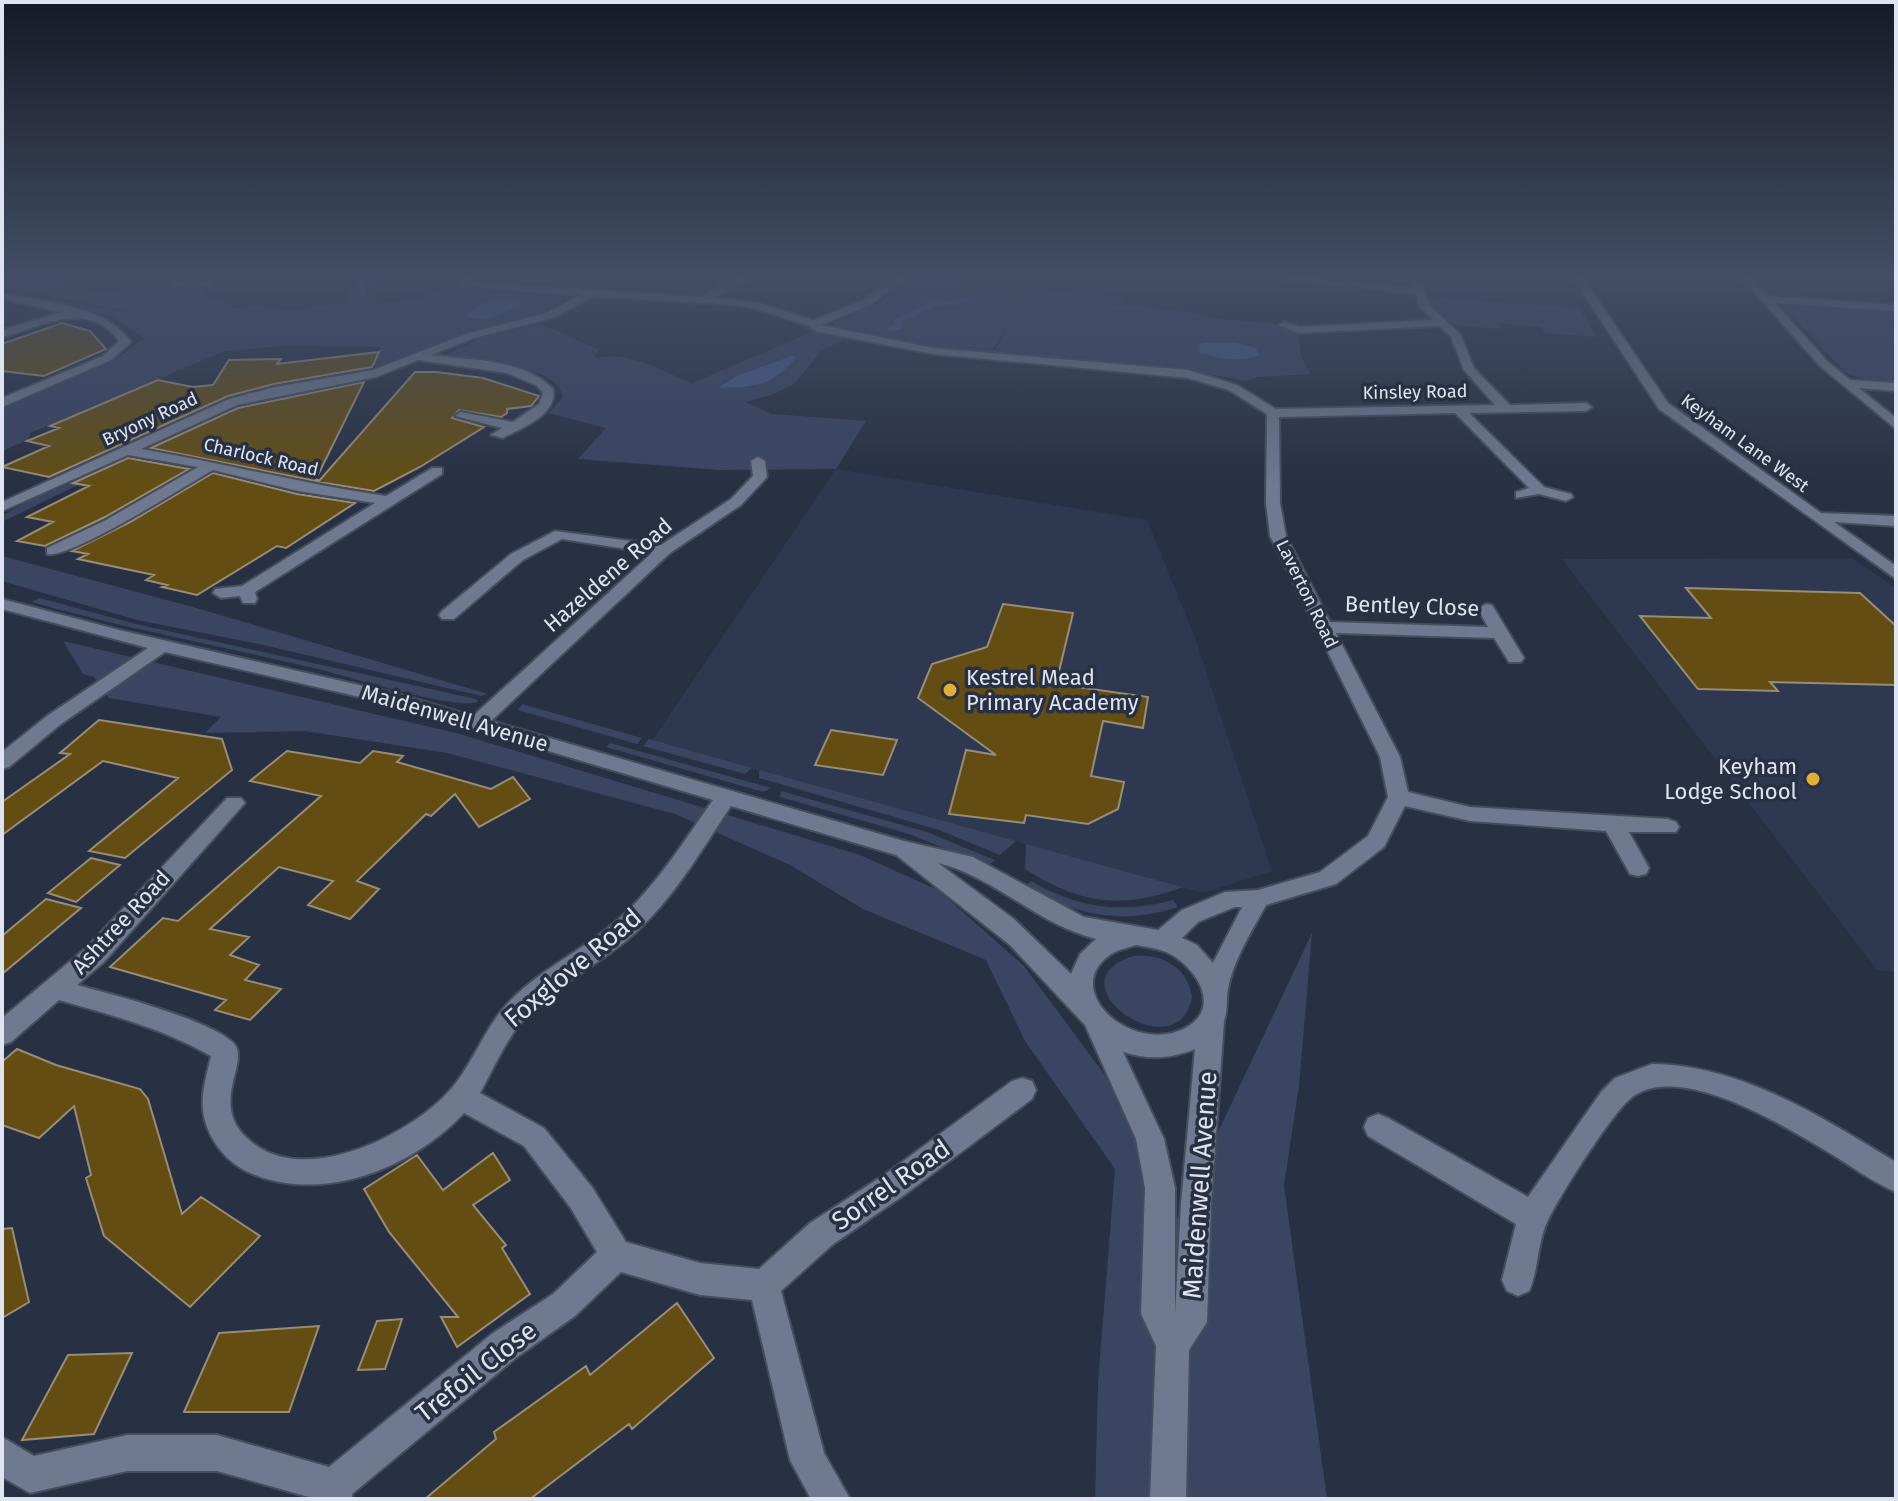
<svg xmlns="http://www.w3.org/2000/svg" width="1898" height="1501" viewBox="0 0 1898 1501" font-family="'Fira Sans',sans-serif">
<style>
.built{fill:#2f3851}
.green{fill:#394561}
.water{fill:#495d8b}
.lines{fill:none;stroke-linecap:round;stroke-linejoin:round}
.stream{stroke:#495d8b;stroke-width:5}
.building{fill:#634d13;stroke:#988d76;stroke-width:2}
.minor-casing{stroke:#464d5d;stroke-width:4}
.minor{fill:#6f798f;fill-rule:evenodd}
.poi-dot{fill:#e0b034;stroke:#283043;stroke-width:3}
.labels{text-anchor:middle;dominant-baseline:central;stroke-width:7;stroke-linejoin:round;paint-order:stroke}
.far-street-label{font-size:18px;fill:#dee4f0;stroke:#283043}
.street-label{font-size:22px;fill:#dee4f0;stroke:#283043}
.poi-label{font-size:22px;fill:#dee4f0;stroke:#283043;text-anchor:start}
.near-street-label{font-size:26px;fill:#dee4f0;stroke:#283043}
</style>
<rect width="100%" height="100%" fill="#283043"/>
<path class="built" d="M836 469 1147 520 1195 638 1272 871 1203 893 652 741Z
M1852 558 1896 588V972L1877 970 1562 559Z"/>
<path class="green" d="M15 275 66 279 71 280 59 286 82 288V292L90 293 194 286 200 288 204 296 234 304 231 309 259 306 289 310 349 303 346 290 357 288 355 275H379L375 304 421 298 450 288 566 298 543 312 459 335 377 367 373 365 381 347 285 346 225 351 30 433 28 440 2 451V409L113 361 144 338 112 317 47 299 150 316 2 287V279Z
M910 278 1127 298 1112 306C1145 304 1180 311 1211 317 1240 323 1270 320 1298 330L1301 356 1310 374 1258 377 1246 381 1167 366 1166 372 991 356 1009 326 988 356 850 336 821 351 794 384 771 395 745 402 772 414 866 421 836 469 720 470 578 459 606 428 549 413 563 397C558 364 479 362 452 358L447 354 481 338 541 324 599 350 594 356 598 358C628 350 665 373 692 383L819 329 849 335 832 323 879 303Z
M1429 297 1579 308 1597 337 1545 333 1541 327 1499 323 1501 328 1497 329 1448 324 1434 308Z
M1791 302 1896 310V382L1867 380 1846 373 1781 305Z
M133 458 2 522V516C38 495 92 463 133 458Z
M2 556 193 607 488 694 481 696 259 644 137 620 2 581Z
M39 598 136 624 476 699 478 702C453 710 350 677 318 669 222 646 126 629 32 602Z
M63 641 460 734 860 855 938 890 1024 966 1105 1075 1149 1160 1168 1238 1312 933 1299 1086 1284 1185 1327 1499H1095L1098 1383 1115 1169 1025 1041 986 960 863 909 790 865 675 814 447 753 305 731 205 733 221 717 109 698 94 677 83 674Z
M522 704 642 738 637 744 518 710Z
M649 739 752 768 745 774 643 746Z
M610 743 771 788 763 792 606 747Z
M759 770 1016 841 1000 855 939 830 759 778Z
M781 791 927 832 995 860 988 866 909 834 780 797Z
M1026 844 1167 883 1183 887C1122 910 1080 904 1025 869Z
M1031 881C1077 908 1122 914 1173 900L1178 907C1119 926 1078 914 1024 888Z
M1133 956C1161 953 1188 967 1192 997 1179 1073 1048 983 1133 956Z"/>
<path class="water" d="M499 299H516L524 304 489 319 468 318 467 314 483 303Z
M1205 343H1236L1256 348 1260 355C1241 362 1218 360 1199 352V345Z
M792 356 797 357C768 388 758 386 718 388L739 375Z"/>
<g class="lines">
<path class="stream" d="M361 275 363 293
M922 300 943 304 973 300
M890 329 901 326 897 321 936 303"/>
</g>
<path class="building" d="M62 323 90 331 106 349 44 376 2 371V344Z
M379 352 372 367 274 384 228 396 49 477 2 467 49 446 27 441 59 428 50 426 158 380 193 387 213 385 229 360 281 359 277 364Z
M415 372H436L483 378 539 396 531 406 507 409V413L501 417 459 410 452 418 484 427 420 467 374 491 325 483 151 448 238 408 364 382 316 479 319 481Z
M128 458 189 469 105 517 45 546 17 541 53 522 27 517 89 486 73 483Z
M213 473 297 494 355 503 286 548 277 546 197 595 162 587 167 585 146 580 154 575 78 559 88 554 72 551 130 522Z
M1686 588 1860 593 1896 626V685L1770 682 1778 691 1698 689 1640 616 1711 618Z
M1003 604 1073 613 1056 684 1148 697 1143 728 1103 721 1091 776 1124 782 1118 809 1088 824 1026 815 1024 823 949 814 966 750 996 755 918 698 932 664 987 647Z
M99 720 222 739 232 770 125 858 89 851 178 778 103 761 2 835V802L70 754 60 753Z
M831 730 897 740 883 775 815 765Z
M287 751 360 763 373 751 403 756 397 762 491 789 513 777 530 799 479 827 455 794 431 816 426 814 357 881 379 889 350 919 308 905 333 881 279 867 210 929 249 937 230 955 259 965 245 980 281 989 250 1020 215 1010 226 1000 110 967 163 918 178 921 321 796 250 781Z
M91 858 120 865 76 902 48 893Z
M46 899 81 908 2 974V936Z
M17 1049 56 1065 140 1089 148 1099 182 1214 201 1197 260 1236 190 1307 104 1236 86 1178 91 1175 74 1106 39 1138 2 1125V1062Z
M493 1153 510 1180 473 1205 506 1245 502 1248 530 1294 457 1347 441 1317H458L389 1232 364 1189 417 1155 443 1190Z
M12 1228 29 1302 2 1318V1229Z
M677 1303 714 1358 632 1429 629 1424 530 1499H425L496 1439 494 1432 586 1366 590 1375Z
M402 1319 385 1369 358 1370 377 1321Z
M319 1326 289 1412H184L219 1333Z
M132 1353 94 1434 22 1440 68 1355Z"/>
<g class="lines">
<defs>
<path id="minor" d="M467 275H477L471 282 702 297 739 275H750L715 298 759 303 813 320 862 301 898 275H909L870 305 821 325 933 348 1188 370 1237 385 1276 409 1495 405 1464 370 1451 337 1439 326 1298 333 1279 325 1284 322 1299 327 1433 320 1419 306 1416 294 1249 275H1281L1414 288 1411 275H1421L1429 305 1460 334 1474 368 1510 405 1586 403 1592 407 1586 411 1469 413 1544 487 1571 494 1573 497 1566 501 1539 494 1516 498V492L1529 488 1455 413 1279 417 1280 503 1286 536 1330 622 1488 627 1478 609 1486 604 1492 605 1524 658 1521 662H1509L1494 638 1336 633 1400 757 1408 792 1470 807 1668 819 1676 822 1679 827 1676 832H1629L1649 868 1646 874 1638 876 1630 874 1606 831 1470 821 1405 806 1384 847 1336 884 1266 905C1252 931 1233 961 1228 989 1226 1001 1228 1009 1224 1021L1211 1204 1207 1322 1189 1350 1186 1499H1150L1156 1346 1141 1314 1145 1188 1136 1139 1085 1025 1010 945 896 855 731 806C702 849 675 897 635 933 599 966 552 986 520 1024 503 1045 493 1070 480 1093L544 1128 592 1187 626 1242 700 1263 759 1269 810 1223 887 1173 1012 1081 1022 1078 1032 1081 1036 1090 1032 1099 907 1193 832 1245 781 1291 824 1453 850 1499H811L790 1460 752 1300 700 1295 621 1272 575 1316 517 1357 352 1494V1499H316L217 1471H127L30 1493 2 1477V1437L34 1456 127 1435H217L329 1467 493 1333 553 1294 597 1252 570 1207 524 1146 464 1113C412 1169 320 1205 248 1172 225 1161 206 1137 203 1110 201 1092 207 1074 211 1056 164 1029 111 1015 59 1000L11 1042 2 1045V1018L86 948 227 798H241L245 803 104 962 77 985C108 993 218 1022 235 1045 250 1065 202 1112 260 1148 315 1182 413 1133 451 1089 475 1061 485 1025 512 999 544 967 585 949 619 919 657 885 684 841 713 800L390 704 165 652 61 724 9 767 2 769V752L47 716 148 648 2 609V599L119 630 394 693 473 716 652 553 562 539 523 560 454 619H442L439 615 442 611 511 554 555 531 661 545 731 499 753 476 751 461 758 457 765 461 767 477 741 505 670 553 491 721 904 841 973 857 1084 917 1158 930 1182 910 1225 892 1258 890 1320 872 1368 836 1388 797 1380 757 1270 536 1266 503 1267 414 1229 390 1188 378 933 354 815 331 809 326 757 309 735 305 594 296 555 317 474 338 431 355C471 360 525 359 553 389 558 415 521 428 503 438L491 435 502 428 455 416 461 412 513 422 539 404 543 393 536 385 507 373 418 360 376 377 237 405 141 449C223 463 304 484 386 496L432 468H442V474L255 592 257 599 255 603H243L240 596 221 598 213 593 215 589 242 586 375 503 298 491 213 470C186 485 71 559 47 554V548L106 520 198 467 128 455 2 511V502L229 399 275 387 373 370 466 334 547 313 580 295 460 286ZM938 863C995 877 1038 925 1096 939L1080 954 1071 974 1014 919ZM1235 907H1242L1213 963 1197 945 1182 938 1198 922ZM1136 945C1146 947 1157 948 1166 952 1194 964 1223 1006 1187 1027 1133 1058 1056 988 1113 953 1120 949 1128 948 1136 945ZM1195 1049 1181 1204 1175 1315V1188L1164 1139 1123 1052C1149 1060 1170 1059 1195 1049Z
M1156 275 1150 279 1145 276 1146 275Z
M1571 275H1581L1668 403 1821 513 1896 516V526L1834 522 1896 566V579L1659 409Z
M1739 275H1749L1769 296 1896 305V311L1775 303 1828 362 1850 380 1896 383V391L1859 388 1896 418V429L1820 366Z
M214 279 211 284 176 287 171 284Z
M2 293C43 301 105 305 131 342L111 360 2 407V398L103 356 119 341C90 298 40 327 2 337V330L61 312 2 299Z
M1652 1064C1742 1065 1821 1117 1896 1162V1192C1872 1182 1850 1165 1828 1152 1784 1126 1685 1064 1635 1095 1614 1108 1560 1196 1548 1220 1537 1242 1539 1269 1529 1291L1518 1296 1507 1291 1502 1280 1516 1224 1368 1136 1364 1127 1368 1118 1378 1114 1388 1118 1528 1197 1601 1092 1615 1078Z"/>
</defs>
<use href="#minor" class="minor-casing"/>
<use href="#minor" class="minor"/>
</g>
<linearGradient id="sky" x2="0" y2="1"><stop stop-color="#161a25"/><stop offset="0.57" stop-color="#424e66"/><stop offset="1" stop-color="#424e66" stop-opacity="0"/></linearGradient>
<rect width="1898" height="485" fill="url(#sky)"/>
<g class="poi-dot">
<circle cx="950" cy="690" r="8"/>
<circle cx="1813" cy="779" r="8"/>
</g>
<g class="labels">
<g class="far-street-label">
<text transform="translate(1415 392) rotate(-1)">Kinsley Road</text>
<text transform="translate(150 419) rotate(-25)">Bryony Road</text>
<text transform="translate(1745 443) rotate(36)">Keyham Lane West</text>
<text transform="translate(261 457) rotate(13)">Charlock Road</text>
<text transform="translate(1307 594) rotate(64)">Laverton Road</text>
</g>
<g class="street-label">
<text transform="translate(608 575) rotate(-41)">Hazeldene Road</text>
<text transform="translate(1412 606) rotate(2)">Bentley Close</text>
<text transform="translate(455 718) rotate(16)">Maidenwell Avenue</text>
<text transform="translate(121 922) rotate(-47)">Ashtree Road</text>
</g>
<g class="poi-label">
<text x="966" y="677">Kestrel Mead<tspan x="966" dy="25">Primary Academy</tspan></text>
<text x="1797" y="766" text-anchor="end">Keyham<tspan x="1797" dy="25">Lodge School</tspan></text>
</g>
<g class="near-street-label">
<text transform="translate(573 968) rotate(-40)">Foxglove Road</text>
<text transform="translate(891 1185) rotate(-35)">Sorrel Road</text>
<text transform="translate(1200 1185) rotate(-86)">Maidenwell Avenue</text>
<text transform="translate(476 1372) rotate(-38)">Trefoil Close</text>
</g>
</g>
<rect width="1898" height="1501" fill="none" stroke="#dee4f0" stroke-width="8"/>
</svg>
